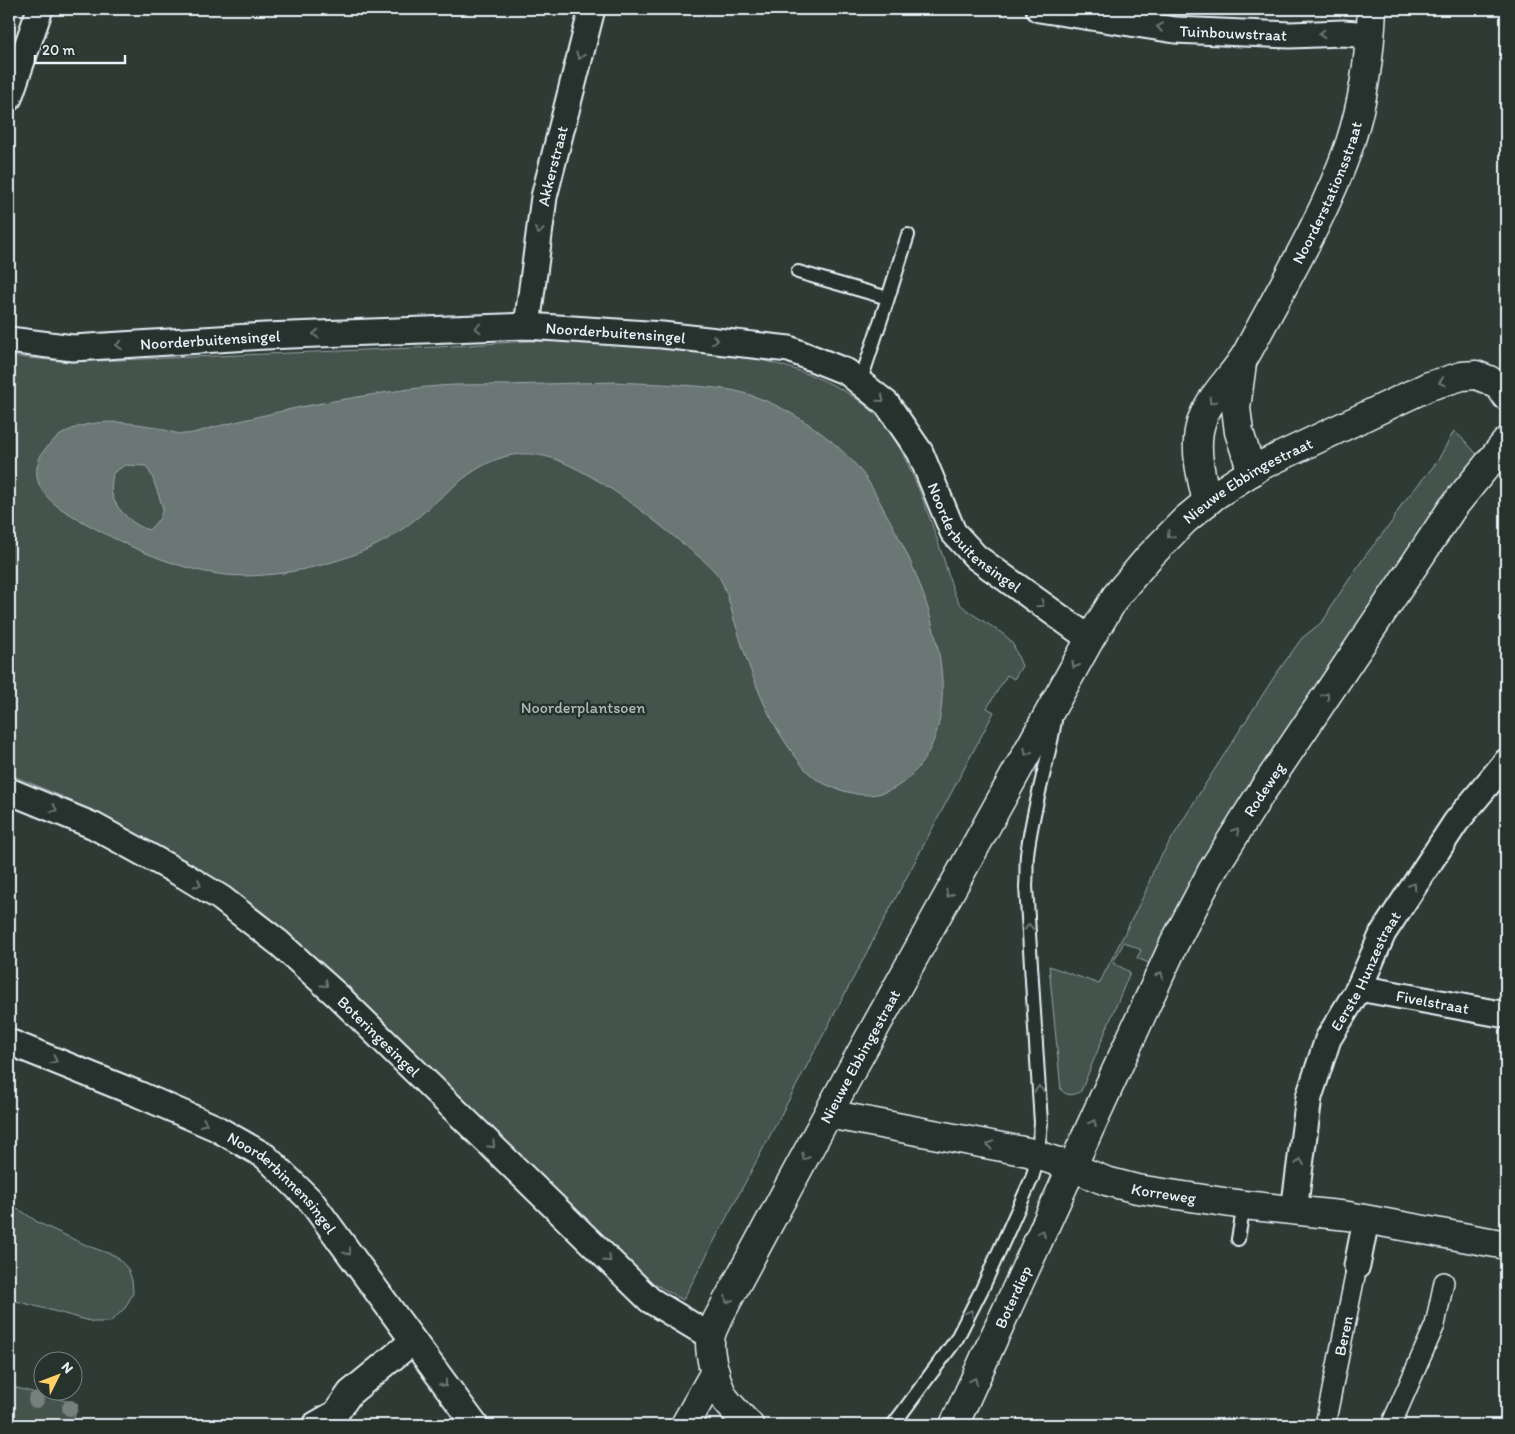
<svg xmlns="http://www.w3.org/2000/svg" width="1515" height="1434" viewBox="0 0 1515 1434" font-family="Itim,sans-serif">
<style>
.green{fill:#45524e;stroke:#96a2a3}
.water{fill:#6b7775;stroke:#9da8a9;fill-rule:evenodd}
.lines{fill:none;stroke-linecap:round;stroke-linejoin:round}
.service-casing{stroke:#e8f1f8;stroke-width:16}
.pedestrian-casing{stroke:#e8f1f8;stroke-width:22}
.minor-casing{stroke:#e8f1f8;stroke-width:29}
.tertiary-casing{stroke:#e8f1f8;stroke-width:31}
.secondary-casing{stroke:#e8f1f8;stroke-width:31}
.service{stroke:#26332d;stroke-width:12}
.pedestrian{stroke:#26332d;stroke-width:19}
.minor{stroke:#26332d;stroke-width:25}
.tertiary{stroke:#26332d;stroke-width:28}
.secondary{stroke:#26332d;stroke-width:28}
.tree{fill:#75807f}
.oneway{stroke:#6a7674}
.labels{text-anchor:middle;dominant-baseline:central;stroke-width:5;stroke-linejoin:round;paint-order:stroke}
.street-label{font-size:16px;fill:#e8f1f8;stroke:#26332d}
.park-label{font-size:16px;fill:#afb9bc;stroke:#26332d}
</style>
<rect width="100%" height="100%" fill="#2e3b35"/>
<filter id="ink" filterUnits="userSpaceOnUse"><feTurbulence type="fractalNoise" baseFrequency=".02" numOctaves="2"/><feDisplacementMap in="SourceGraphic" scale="10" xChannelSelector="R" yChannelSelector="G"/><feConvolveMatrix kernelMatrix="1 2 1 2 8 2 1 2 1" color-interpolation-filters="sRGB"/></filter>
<g filter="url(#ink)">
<path class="green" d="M529 341C629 342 834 341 893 436 914 472 928 512 941 551 947 567 950 586 958 601 963 611 999 629 1009 639 1015 645 1018 658 1022 666L1014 679 1007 675 987 708 994 712 683 1300 646 1279 598 1236 422 1059 322 963 281 929 195 867 150 841 61 796 9 774V356L69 362 437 347Z
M1454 431 1466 442 1480 458 1153 965 1137 958 1141 950 1124 942 1113 963 1130 972 1081 1091C1073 1096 1067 1096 1061 1090L1049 966 1099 984 1145 893 1155 866 1204 786 1276 674 1302 638 1322 622 1327 615 1330 608 1365 556 1391 523 1402 504 1437 462Z
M9 1206 20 1210 39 1223 88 1246 116 1256 128 1269 132 1280 133 1293 125 1308 110 1322H94L9 1299Z
M9 1386 78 1404 72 1425H9Z"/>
<path class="water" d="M614 382C652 384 692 384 731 390 779 399 838 438 866 478 872 487 878 498 883 508 905 547 922 583 933 627 947 678 950 742 906 780 891 793 872 798 852 793 838 790 820 784 810 774 804 769 800 762 795 756 766 718 751 674 737 629 732 615 729 598 723 584 715 567 696 555 682 543 644 512 601 477 555 459 545 456 532 453 521 454 476 457 446 496 413 521 404 528 394 536 384 541 343 564 273 580 226 575 172 570 109 538 63 510 47 500 32 483 38 463 41 451 50 443 59 436 86 418 120 421 150 426 161 428 173 434 184 434 195 434 208 428 219 426 253 418 287 409 322 403 359 397 401 389 438 386 461 384 485 385 508 385 543 384 578 383 614 382ZM125 465 146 466 152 476 163 508 160 518 149 530C134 526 119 512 113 498 110 490 112 481 113 473Z"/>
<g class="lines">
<defs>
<path id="service" d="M798 272 888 298 860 383
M888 298 908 235
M1238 1239 1244 1205
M893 1425 956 1340 982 1289 1032 1178 1037 1161 1041 1123 1026 886C1027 876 1026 865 1027 855 1032 809 1048 765 1055 720"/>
<g id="pedestrian">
<path id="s1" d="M1325 1425 1357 1266"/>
<path d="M1391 1425 1435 1325 1444 1282"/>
</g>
<g id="minor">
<path id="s2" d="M1039 9 1175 30 1290 35 1343 33 1371 35"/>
<path d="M9 98 40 9"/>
<path id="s3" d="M527 326 544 197 592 9"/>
<path id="s4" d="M9 340 73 348 265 336 527 326 662 335 789 349 847 372 887 404 920 452 953 532 976 557 1090 639"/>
<path id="s5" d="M9 791 94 826 185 876 221 898 279 943 339 997 650 1300 710 1336"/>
<path id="s6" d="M1359 988 1506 1015"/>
<path id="s7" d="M9 1042 138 1094 214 1127 265 1156 311 1201 475 1425"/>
<path id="s8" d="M1294 1211 1309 1097 1328 1039 1359 988 1383 933 1456 822 1506 762"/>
<path d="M1357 1266 1366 1220"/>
<path d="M315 1425 336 1413 350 1393 413 1341"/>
</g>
<g id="tertiary">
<path d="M1242 363 1236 408 1239 432 1252 472"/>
<path id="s9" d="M1207 502C1202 479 1195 455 1199 431 1205 398 1233 379 1248 351 1284 283 1325 216 1350 143 1364 100 1370 54 1372 9"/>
<path id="s10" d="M828 1114 1028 1152 1064 1164 1106 1181 1137 1189 1244 1205 1348 1216 1506 1245"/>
<path d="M685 1425 715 1372"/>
</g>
<g id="secondary">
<path id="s11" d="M749 1425C741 1417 732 1408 725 1399 717 1387 707 1349 711 1335 712 1330 715 1325 717 1320L851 1071 1090 639 1116 596 1149 557 1185 520 1214 496 1262 465 1429 386 1462 376 1476 375 1489 380 1500 387 1506 396"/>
<path id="s12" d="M954 1425 1174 944 1212 871 1259 796 1453 507 1506 442"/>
</g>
</defs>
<use href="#service" class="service-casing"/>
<use href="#pedestrian" class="pedestrian-casing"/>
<use href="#minor" class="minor-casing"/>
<use href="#tertiary" class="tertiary-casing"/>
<use href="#secondary" class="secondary-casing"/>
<use href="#service" class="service"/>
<use href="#pedestrian" class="pedestrian"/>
<use href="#minor" class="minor"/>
<use href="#tertiary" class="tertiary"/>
<use href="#secondary" class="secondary"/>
</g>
<g class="tree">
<circle cx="36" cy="1400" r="8"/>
<circle cx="70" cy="1408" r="8"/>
</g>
<defs><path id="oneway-chevron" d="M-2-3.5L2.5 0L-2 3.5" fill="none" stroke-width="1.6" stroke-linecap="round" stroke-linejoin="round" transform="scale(1.25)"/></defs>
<g class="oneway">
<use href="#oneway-chevron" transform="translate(1160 27) rotate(-171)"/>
<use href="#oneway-chevron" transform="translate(1322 34) rotate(178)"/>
<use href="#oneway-chevron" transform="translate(580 56) rotate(104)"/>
<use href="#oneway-chevron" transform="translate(539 231) rotate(98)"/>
<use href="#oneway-chevron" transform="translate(478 328) rotate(178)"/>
<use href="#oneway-chevron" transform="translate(316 334) rotate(178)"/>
<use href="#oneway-chevron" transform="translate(715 340) rotate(6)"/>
<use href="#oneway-chevron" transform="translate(119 345) rotate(176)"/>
<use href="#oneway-chevron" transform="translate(1442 382) rotate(163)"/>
<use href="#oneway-chevron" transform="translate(881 399) rotate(39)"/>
<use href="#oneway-chevron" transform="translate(1212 401) rotate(123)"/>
<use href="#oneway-chevron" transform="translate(1170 535) rotate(135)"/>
<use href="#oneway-chevron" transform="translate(1041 604) rotate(35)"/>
<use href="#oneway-chevron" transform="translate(1075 665) rotate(119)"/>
<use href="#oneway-chevron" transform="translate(1326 696) rotate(-56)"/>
<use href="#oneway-chevron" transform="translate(1027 752) rotate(119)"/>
<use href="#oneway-chevron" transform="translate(54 809) rotate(22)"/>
<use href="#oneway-chevron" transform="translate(1236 831) rotate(-58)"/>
<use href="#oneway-chevron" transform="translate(198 884) rotate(32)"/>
<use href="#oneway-chevron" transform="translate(1413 886) rotate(-57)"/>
<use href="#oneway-chevron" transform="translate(949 894) rotate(119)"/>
<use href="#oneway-chevron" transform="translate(1029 927) rotate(-93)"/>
<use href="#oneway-chevron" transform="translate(1160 975) rotate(-66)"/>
<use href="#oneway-chevron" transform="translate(325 984) rotate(42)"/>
<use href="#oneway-chevron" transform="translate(54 1060) rotate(22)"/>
<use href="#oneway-chevron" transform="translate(1039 1089) rotate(-93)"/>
<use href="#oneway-chevron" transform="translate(204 1123) rotate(23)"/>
<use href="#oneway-chevron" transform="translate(1093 1123) rotate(-65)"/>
<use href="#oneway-chevron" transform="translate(492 1145) rotate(45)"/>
<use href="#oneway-chevron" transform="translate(990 1145) rotate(-169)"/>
<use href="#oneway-chevron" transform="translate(805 1157) rotate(118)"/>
<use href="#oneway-chevron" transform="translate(1300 1162) rotate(-82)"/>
<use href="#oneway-chevron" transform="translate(1042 1233) rotate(-65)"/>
<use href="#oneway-chevron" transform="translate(348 1252) rotate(54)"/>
<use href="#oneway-chevron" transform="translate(608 1259) rotate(44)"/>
<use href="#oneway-chevron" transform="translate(728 1300) rotate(118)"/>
<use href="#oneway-chevron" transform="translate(970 1313) rotate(-63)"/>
<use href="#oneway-chevron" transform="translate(974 1381) rotate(-65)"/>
<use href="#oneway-chevron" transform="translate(444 1384) rotate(54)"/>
</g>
</g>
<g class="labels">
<g class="street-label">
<text stroke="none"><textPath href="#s2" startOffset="196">Tuinbouwstraat</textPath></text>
<text stroke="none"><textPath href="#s3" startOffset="162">Akkerstraat</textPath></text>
<text stroke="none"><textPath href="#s9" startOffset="344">Noorderstationsstraat</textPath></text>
<text stroke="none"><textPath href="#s4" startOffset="608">Noorderbuitensingel</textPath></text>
<text stroke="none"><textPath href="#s4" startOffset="202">Noorderbuitensingel</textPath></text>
<text stroke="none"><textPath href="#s11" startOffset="1122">Nieuwe Ebbingestraat</textPath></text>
<text stroke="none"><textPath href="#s4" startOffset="1058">Noorderbuitensingel</textPath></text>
<text stroke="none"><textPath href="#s12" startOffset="708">Rodeweg</textPath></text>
<text stroke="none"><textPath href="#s8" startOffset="254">Eerste Hunzestraat</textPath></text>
<text stroke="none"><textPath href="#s6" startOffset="75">Fivelstraat</textPath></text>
<text stroke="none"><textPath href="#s5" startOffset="448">Boteringesingel</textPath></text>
<text stroke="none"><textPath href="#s11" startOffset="418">Nieuwe Ebbingestraat</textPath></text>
<text stroke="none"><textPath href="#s7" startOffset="311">Noorderbinnensingel</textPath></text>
<text stroke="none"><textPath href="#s10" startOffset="346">Korreweg</textPath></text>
<text stroke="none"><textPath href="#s12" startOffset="141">Boterdiep</textPath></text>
<text stroke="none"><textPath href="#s1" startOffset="91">Beren</textPath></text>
</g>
<g class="park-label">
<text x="583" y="707">Noorderplantsoen</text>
</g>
</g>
<rect width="1515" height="1434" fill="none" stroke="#26332d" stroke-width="30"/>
<rect x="15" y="15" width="1485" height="1404" fill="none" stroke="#e8f1f8" stroke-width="2" filter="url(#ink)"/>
<g transform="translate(58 1376) rotate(48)"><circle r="24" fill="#26332d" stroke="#747f7e"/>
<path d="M0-4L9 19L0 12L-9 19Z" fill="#ffd166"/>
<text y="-8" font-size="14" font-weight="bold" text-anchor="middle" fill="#e8f1f8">N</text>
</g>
<path d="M35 55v8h90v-8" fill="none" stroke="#e8f1f8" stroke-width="2.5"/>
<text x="42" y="55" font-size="15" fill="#e8f1f8" stroke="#26332d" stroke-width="4" paint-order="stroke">20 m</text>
</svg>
